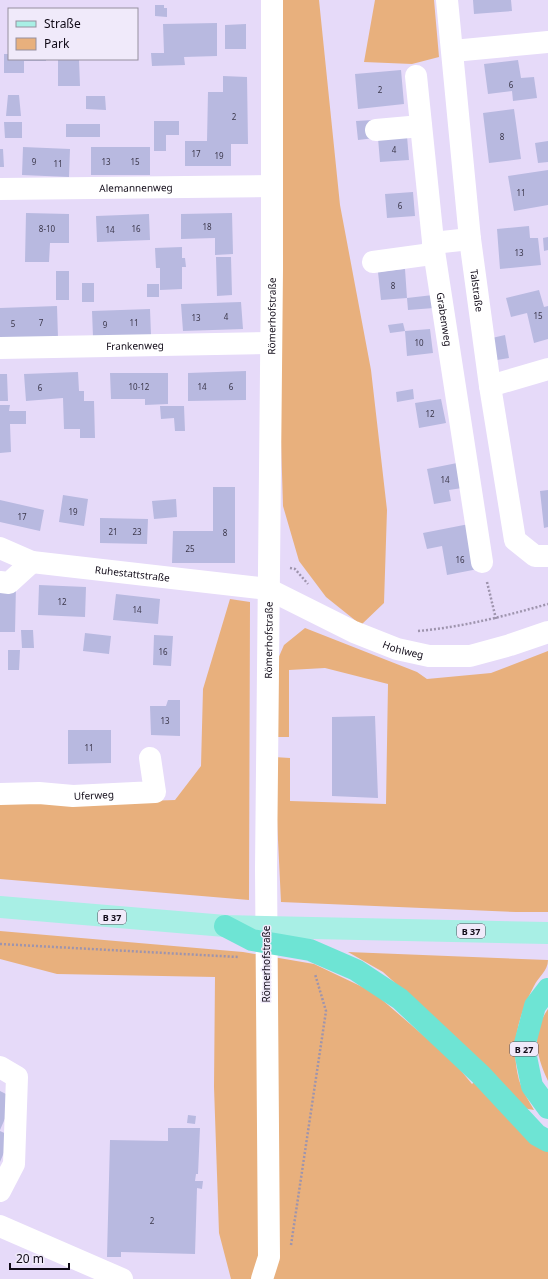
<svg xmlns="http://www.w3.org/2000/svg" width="548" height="1279" viewBox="0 0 548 1279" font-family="'Noto Sans',sans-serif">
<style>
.green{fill:#e8b07d}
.building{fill:#b8b9e0}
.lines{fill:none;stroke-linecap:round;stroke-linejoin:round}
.path{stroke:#9e94ad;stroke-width:2.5;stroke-dasharray:2 2;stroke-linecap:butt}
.minor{stroke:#fff;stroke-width:22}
.major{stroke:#a8efe5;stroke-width:22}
.highway{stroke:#6ee4d4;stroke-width:22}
.labels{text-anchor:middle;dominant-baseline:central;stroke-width:3;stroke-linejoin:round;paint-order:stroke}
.number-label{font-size:8px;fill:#3a3649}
.shield{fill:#f0eafa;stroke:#534d5b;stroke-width:1}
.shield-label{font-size:9px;font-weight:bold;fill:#100a17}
.street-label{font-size:10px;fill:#100a17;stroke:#f0eafa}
</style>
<rect width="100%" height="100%" fill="#e6daf9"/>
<path class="green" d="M278 0H319L340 205 371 370 387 510 384 603 361 625 326 597 299 561 283 506 278 344Z
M375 0H434L439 57 412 64 364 62Z
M230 599 250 602 249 900 0 879V800L87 803 175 800 201 766 203 689Z
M305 628 417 672 427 679 491 673 548 651V912H516L281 902 274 757 290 758V801L386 804 388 684 325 668 289 670V737H276L274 668 284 645Z
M0 931 243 952 314 964 373 992 453 1061 472 1084 481 1075 548 1141V1279H231L219 1233 214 1087 215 977 57 974 0 959Z
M348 952 548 960C548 971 538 977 534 986 518 1016 510 1046 519 1080 522 1090 529 1101 534 1110L523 1108 437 1021 383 972Z
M548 1009V1081C536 1055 531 1034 548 1009Z"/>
<path class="building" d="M473 0H511L512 11 474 14Z
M155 5H164V8H167V17L155 16Z
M217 23V56L184 57 185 65 152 66 151 53H164L163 24Z
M246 24V49H225V25Z
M4 54H9V59H46V61H24V73H4Z
M58 59H79L80 86H58Z
M518 60 521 78 534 77 537 98 513 101 512 91 488 94 484 64Z
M401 70 404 104 358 109 355 74Z
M223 76 247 77 248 144H231V166H185V141H207L208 92H223Z
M8 95H19L21 116H6Z
M86 96H105L106 110 86 109Z
M514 109 521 159 489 163 483 113Z
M373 120 375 138 358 140 356 121Z
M154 121H179V135H166V151H154Z
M4 122H22V138H5Z
M66 124H100V137H66Z
M407 136 409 160 380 162 378 138Z
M548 141V162L538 163 535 143Z
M23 147 70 149 69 177 22 175Z
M91 147H150V175H91Z
M0 149H3L4 167H0Z
M548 170V205L514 211 508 176Z
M413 192 415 216 387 218 385 194Z
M26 213 69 214V243H50L49 262H25Z
M232 213 233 254 215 255V238L181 239V214Z
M149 214 150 240 97 242 96 216Z
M529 226 530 238H538L541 265 500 269 497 229Z
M548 237V250L544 251 543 238Z
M182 247V258H185L186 267H182V289L160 290V268H156L155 248Z
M216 257H231L232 295 217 296Z
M405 269 407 298 381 300 378 272Z
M56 271H69V300H56Z
M82 283H94V302H82Z
M147 284H159V297H147Z
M539 290 544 307 548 306V339L534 343 527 313 511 317 506 298Z
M433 295 434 308 408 310 407 298Z
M241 302 243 329 183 331 181 304Z
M57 306 58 338 0 339V308Z
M150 309 151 335 93 337 92 311Z
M403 323 405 331 390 333 388 325Z
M430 329 433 353 407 356 405 331Z
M505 335 509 358 497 360 492 338Z
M246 371V400L188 401V373Z
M78 372 79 391H84V401H94L95 438H80V429H64L63 398 26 401 24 374Z
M110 373H168V404L145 405V399H111Z
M0 374H7L8 401H0Z
M413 389 414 399 397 402 396 392Z
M441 399 446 423 419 428 415 403Z
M0 405H10L9 411H26V424H10L11 452 0 453Z
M160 406H184L185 431H175L174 418 161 419Z
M457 463 462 488 449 490 451 501 434 504 427 469Z
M213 487H235V563H172L173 531H213Z
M548 490V527L544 528 540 491Z
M63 495 88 499 84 526 59 522Z
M176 499 177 517 154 519 152 501Z
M0 500 44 510 40 531 0 522Z
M100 518 148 519 147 544 100 543Z
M469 524 478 569 447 575 442 546 427 549 423 533Z
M0 585H16L15 632H0Z
M39 585 86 587 85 617 38 615Z
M116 594 160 599 158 624 113 620Z
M21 630H33L34 648H22Z
M85 633 111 636 109 654 83 651Z
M154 635 173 636 171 666 153 665Z
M8 650H20L19 670H8Z
M168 700H180V736L151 735 150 706H166Z
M375 716 378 798 332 796V717Z
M68 730H111V763L68 764Z
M0 1091 10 1096V1107L0 1130Z
M188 1115 196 1116 195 1124 187 1123Z
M168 1128H200L198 1174H196L195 1181H203L202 1189 197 1188 195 1254 121 1252V1257H107L110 1140 168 1141Z
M0 1131 11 1136 0 1162Z"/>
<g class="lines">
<path class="path" d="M290 568 295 569 308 584
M487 582 496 619
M418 631C463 627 505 616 548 604
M0 944 238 957
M291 1245 326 1011 315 974"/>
<g class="minor">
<path id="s1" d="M447 0 470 239 490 386 515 540 535 556H548"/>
<path d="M453 51 548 42"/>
<path id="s2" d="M416 76 434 251 482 562"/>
<path d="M376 130 421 126"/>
<path id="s3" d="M0 189 272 186"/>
<path d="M433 243 470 239"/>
<path d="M373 262 424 255 434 251"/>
<path id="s4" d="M0 348 270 343"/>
<path d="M490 386 548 369"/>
<path id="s5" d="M0 548 32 562 268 589 354 632 397 649 429 656H470L510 645 548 632"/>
<path d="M0 582 9 583 32 562"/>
<path id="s6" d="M0 794 39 793 73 796 155 792 150 758"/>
<path d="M0 1067 17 1077 14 1164 0 1191"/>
<path d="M0 1226 122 1279"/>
<path id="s7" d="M262 1279 269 1257 266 869 272 270V0"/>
</g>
<path class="major" d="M0 907 225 926 548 933"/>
<path class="highway" d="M225 926 252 940 310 950 356 970 400 999 481 1075 537 1135 548 1141
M548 989 535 1006 524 1047 532 1086 548 1108"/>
</g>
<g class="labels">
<g class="number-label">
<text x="511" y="84">6</text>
<text x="380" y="89">2</text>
<text x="234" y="116">2</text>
<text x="502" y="136">8</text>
<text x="394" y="149">4</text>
<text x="196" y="153">17</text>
<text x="219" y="155">19</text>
<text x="34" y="161">9</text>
<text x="106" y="161">13</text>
<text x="135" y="161">15</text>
<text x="58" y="163">11</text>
<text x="521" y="192">11</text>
<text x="400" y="205">6</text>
<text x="207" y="226">18</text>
<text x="47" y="228">8-10</text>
<text x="136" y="228">16</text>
<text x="110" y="229">14</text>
<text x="519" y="252">13</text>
<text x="393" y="285">8</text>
<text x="538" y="315">15</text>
<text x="226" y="316">4</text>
<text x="196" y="317">13</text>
<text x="41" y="322">7</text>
<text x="134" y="322">11</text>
<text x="13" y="323">5</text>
<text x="105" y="324">9</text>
<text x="419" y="342">10</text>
<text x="139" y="386">10-12</text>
<text x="202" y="386">14</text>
<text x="231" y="386">6</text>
<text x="40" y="387">6</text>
<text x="430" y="413">12</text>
<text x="445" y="479">14</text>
<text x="73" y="511">19</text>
<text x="22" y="516">17</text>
<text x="113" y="531">21</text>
<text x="137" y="531">23</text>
<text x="225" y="532">8</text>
<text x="190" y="548">25</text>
<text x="460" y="559">16</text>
<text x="62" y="601">12</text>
<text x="137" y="609">14</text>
<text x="163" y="651">16</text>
<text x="165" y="720">13</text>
<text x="89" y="747">11</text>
<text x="152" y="1220">2</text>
</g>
<g class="shield">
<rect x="98" y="910" width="28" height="14" rx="3"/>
<rect x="457" y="924" width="28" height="14" rx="3"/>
<rect x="510" y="1042" width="28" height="14" rx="3"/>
</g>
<g class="shield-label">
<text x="112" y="917">B 37</text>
<text x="471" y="931">B 37</text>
<text x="524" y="1049">B 27</text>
</g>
<g class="street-label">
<text stroke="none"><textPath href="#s3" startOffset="136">Alemannenweg</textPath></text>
<text stroke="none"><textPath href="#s1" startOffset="292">Talstraße</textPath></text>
<text stroke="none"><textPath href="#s7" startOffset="964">Römerhofstraße</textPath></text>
<text stroke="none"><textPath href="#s2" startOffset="245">Grabenweg</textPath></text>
<text stroke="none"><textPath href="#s4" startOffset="135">Frankenweg</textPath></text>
<text stroke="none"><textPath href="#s5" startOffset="136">Ruhestattstraße</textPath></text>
<text stroke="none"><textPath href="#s7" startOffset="640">Römerhofstraße</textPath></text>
<text stroke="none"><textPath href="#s5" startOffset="421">Hohlweg</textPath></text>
<text stroke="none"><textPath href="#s6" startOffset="94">Uferweg</textPath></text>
<text transform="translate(266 964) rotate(-90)">Römerhofstraße</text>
</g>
</g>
<rect x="8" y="8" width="130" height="52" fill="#f0eafa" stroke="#96909f"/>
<rect x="16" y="21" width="20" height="6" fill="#a8efe5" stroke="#96909f"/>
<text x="44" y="28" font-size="12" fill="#100a17">Straße</text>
<rect x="16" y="38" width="20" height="12" fill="#e8b07d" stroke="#96909f"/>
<text x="44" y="48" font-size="12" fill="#100a17">Park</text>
<path d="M10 1263v6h59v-6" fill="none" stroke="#100a17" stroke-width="2"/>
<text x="16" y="1263" font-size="12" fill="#100a17" stroke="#f0eafa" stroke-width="3" paint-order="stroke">20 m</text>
</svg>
